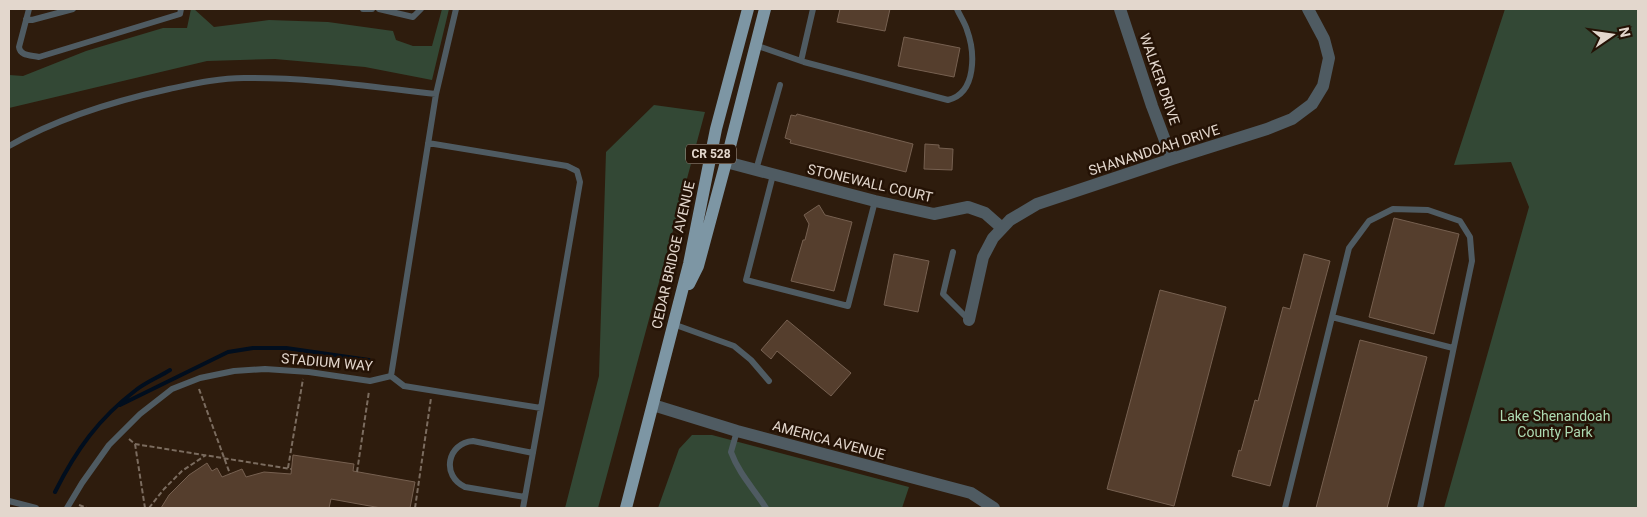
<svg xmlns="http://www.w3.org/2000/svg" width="1647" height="517" viewBox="0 0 1647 517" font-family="Roboto,sans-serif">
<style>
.green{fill:#334835}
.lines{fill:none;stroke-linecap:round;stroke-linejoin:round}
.stream{stroke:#010e1e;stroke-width:4}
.building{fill:#553e2d;stroke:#766050}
.path{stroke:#7b6c5f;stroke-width:2;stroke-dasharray:5 2.5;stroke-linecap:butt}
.lane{stroke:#4f5b62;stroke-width:6}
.street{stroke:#4f5b62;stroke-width:12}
.primary{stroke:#7d96a4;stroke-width:12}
.labels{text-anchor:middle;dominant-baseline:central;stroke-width:5;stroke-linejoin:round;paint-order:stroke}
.shield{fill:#241205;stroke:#aa9c91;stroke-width:1}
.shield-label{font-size:12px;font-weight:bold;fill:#e3d7cd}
.street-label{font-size:14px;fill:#e3d7cd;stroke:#241205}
.park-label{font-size:14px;fill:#addab2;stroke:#241205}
</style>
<rect width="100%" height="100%" fill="#2e1c0d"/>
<path class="green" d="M191 9H194L214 27 269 20 328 22 393 31 396 40 413 46H432L442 9H449L432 80 365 67 275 59 207 61 9 108V75L23 76 86 51 163 28H187Z
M1505 9H1638V508H1444L1529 207 1511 162 1454 165Z
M654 105 705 112 598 508H565L599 376 606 152Z
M692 435H712L909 487 902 508H658L679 449Z"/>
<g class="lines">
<path class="stream" d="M120 405 228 352 253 348H286L369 360
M55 492C76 450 99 418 136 390 146 382 159 377 170 370"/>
</g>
<path class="building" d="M840 9H890L885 31 837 22Z
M904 37 960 48 954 77 898 66Z
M797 114 913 144 906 172 790 143 791 140 785 138 791 115 796 116Z
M925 144 939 145V148L953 149 952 170 924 169Z
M819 205 825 215 852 222 834 291 791 281 803 240H805L809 224 804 215Z
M1394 218 1459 234 1434 334 1369 317Z
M894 254 929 261 918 312 884 305Z
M1304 254 1330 261 1270 486 1232 476 1239 450 1241 451 1255 400 1258 401 1283 307 1290 309Z
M1160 290 1226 307 1174 506 1107 489Z
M787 320 851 373 831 396 777 351 771 359 761 350Z
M1360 340 1427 357 1387 508H1316Z
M293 455 354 464 353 471 415 482 410 508H381L331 499 329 508H161L169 495 189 475 207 463 212 471 217 468 222 477 242 469 246 477 264 472 291 474Z"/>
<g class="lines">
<path class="path" d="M199 389 230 474
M129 439 135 444 291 469
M135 444 145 508
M288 468 303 379
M357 472 369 391
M79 505 87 508
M149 508 164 489 182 471 206 455
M415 508 431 398"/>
<path class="lane" d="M29 9 19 47C20 56 31 55 39 57L180 14 181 9
M363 9H372
M379 9 413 17 421 9
M26 19 32 20 73 9
M755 45 804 62 948 100C977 93 975 52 967 30 965 23 960 16 957 9
M801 61 813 9
M428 143 567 166 577 171 580 182 541 408 523 508
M9 146C58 118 114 101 169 89 193 84 219 78 244 78 308 77 373 87 436 94
M756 170 780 85
M773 175 746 280 848 306 875 201
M953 252 943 294 969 320
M1332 317 1453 348
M673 324 734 346 751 360 769 381
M391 376 404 386 541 408
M737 431 731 452C739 474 754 489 766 508
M525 497 465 487C441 476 447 443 473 441L533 453
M9 501 36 508
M67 508 82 483 109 445 140 414 172 389 200 378 234 371 265 369 309 372 370 381 391 376 436 94 456 9
M1285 508 1349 248 1369 221 1393 209 1428 210 1460 221 1470 237 1472 261 1420 508"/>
<path class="street" d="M1120 9 1152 106 1172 159
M726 162 875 201 934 214 968 207 985 213 1002 228
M969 320 983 257 993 238 1010 220 1037 204 1172 159 1267 129 1292 119 1312 104 1323 86 1329 58 1324 39 1308 9
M653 405 737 431 971 493 994 508"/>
<path class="primary" d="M689 284 698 266 726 162 765 9
M626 508 689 264 716 129 748 9"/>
</g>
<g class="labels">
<rect class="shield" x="686" y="144.5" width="50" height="19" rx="4"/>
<g class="shield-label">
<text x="711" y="154">CR 528</text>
</g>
<g class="street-label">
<text transform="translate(1160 79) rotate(71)">WALKER DRIVE</text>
<text transform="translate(1154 150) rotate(-18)">SHANANDOAH DRIVE</text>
<text transform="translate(870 183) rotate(13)">STONEWALL COURT</text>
<text transform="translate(673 255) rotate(-77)">CEDAR BRIDGE AVENUE</text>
<text transform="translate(327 362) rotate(5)">STADIUM WAY</text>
<text transform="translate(829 440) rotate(15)">AMERICA AVENUE</text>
</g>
<g class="park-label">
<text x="1555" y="416">Lake Shenandoah<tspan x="1555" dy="16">County Park</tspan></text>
</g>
</g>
<rect width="1647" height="517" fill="none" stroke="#e3d7cd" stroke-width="20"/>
<g transform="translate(1612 35) rotate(77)" stroke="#241205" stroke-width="4" paint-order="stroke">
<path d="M0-4L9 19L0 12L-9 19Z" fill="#e3d7cd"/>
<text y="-8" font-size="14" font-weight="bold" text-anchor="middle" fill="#e3d7cd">N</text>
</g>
</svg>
